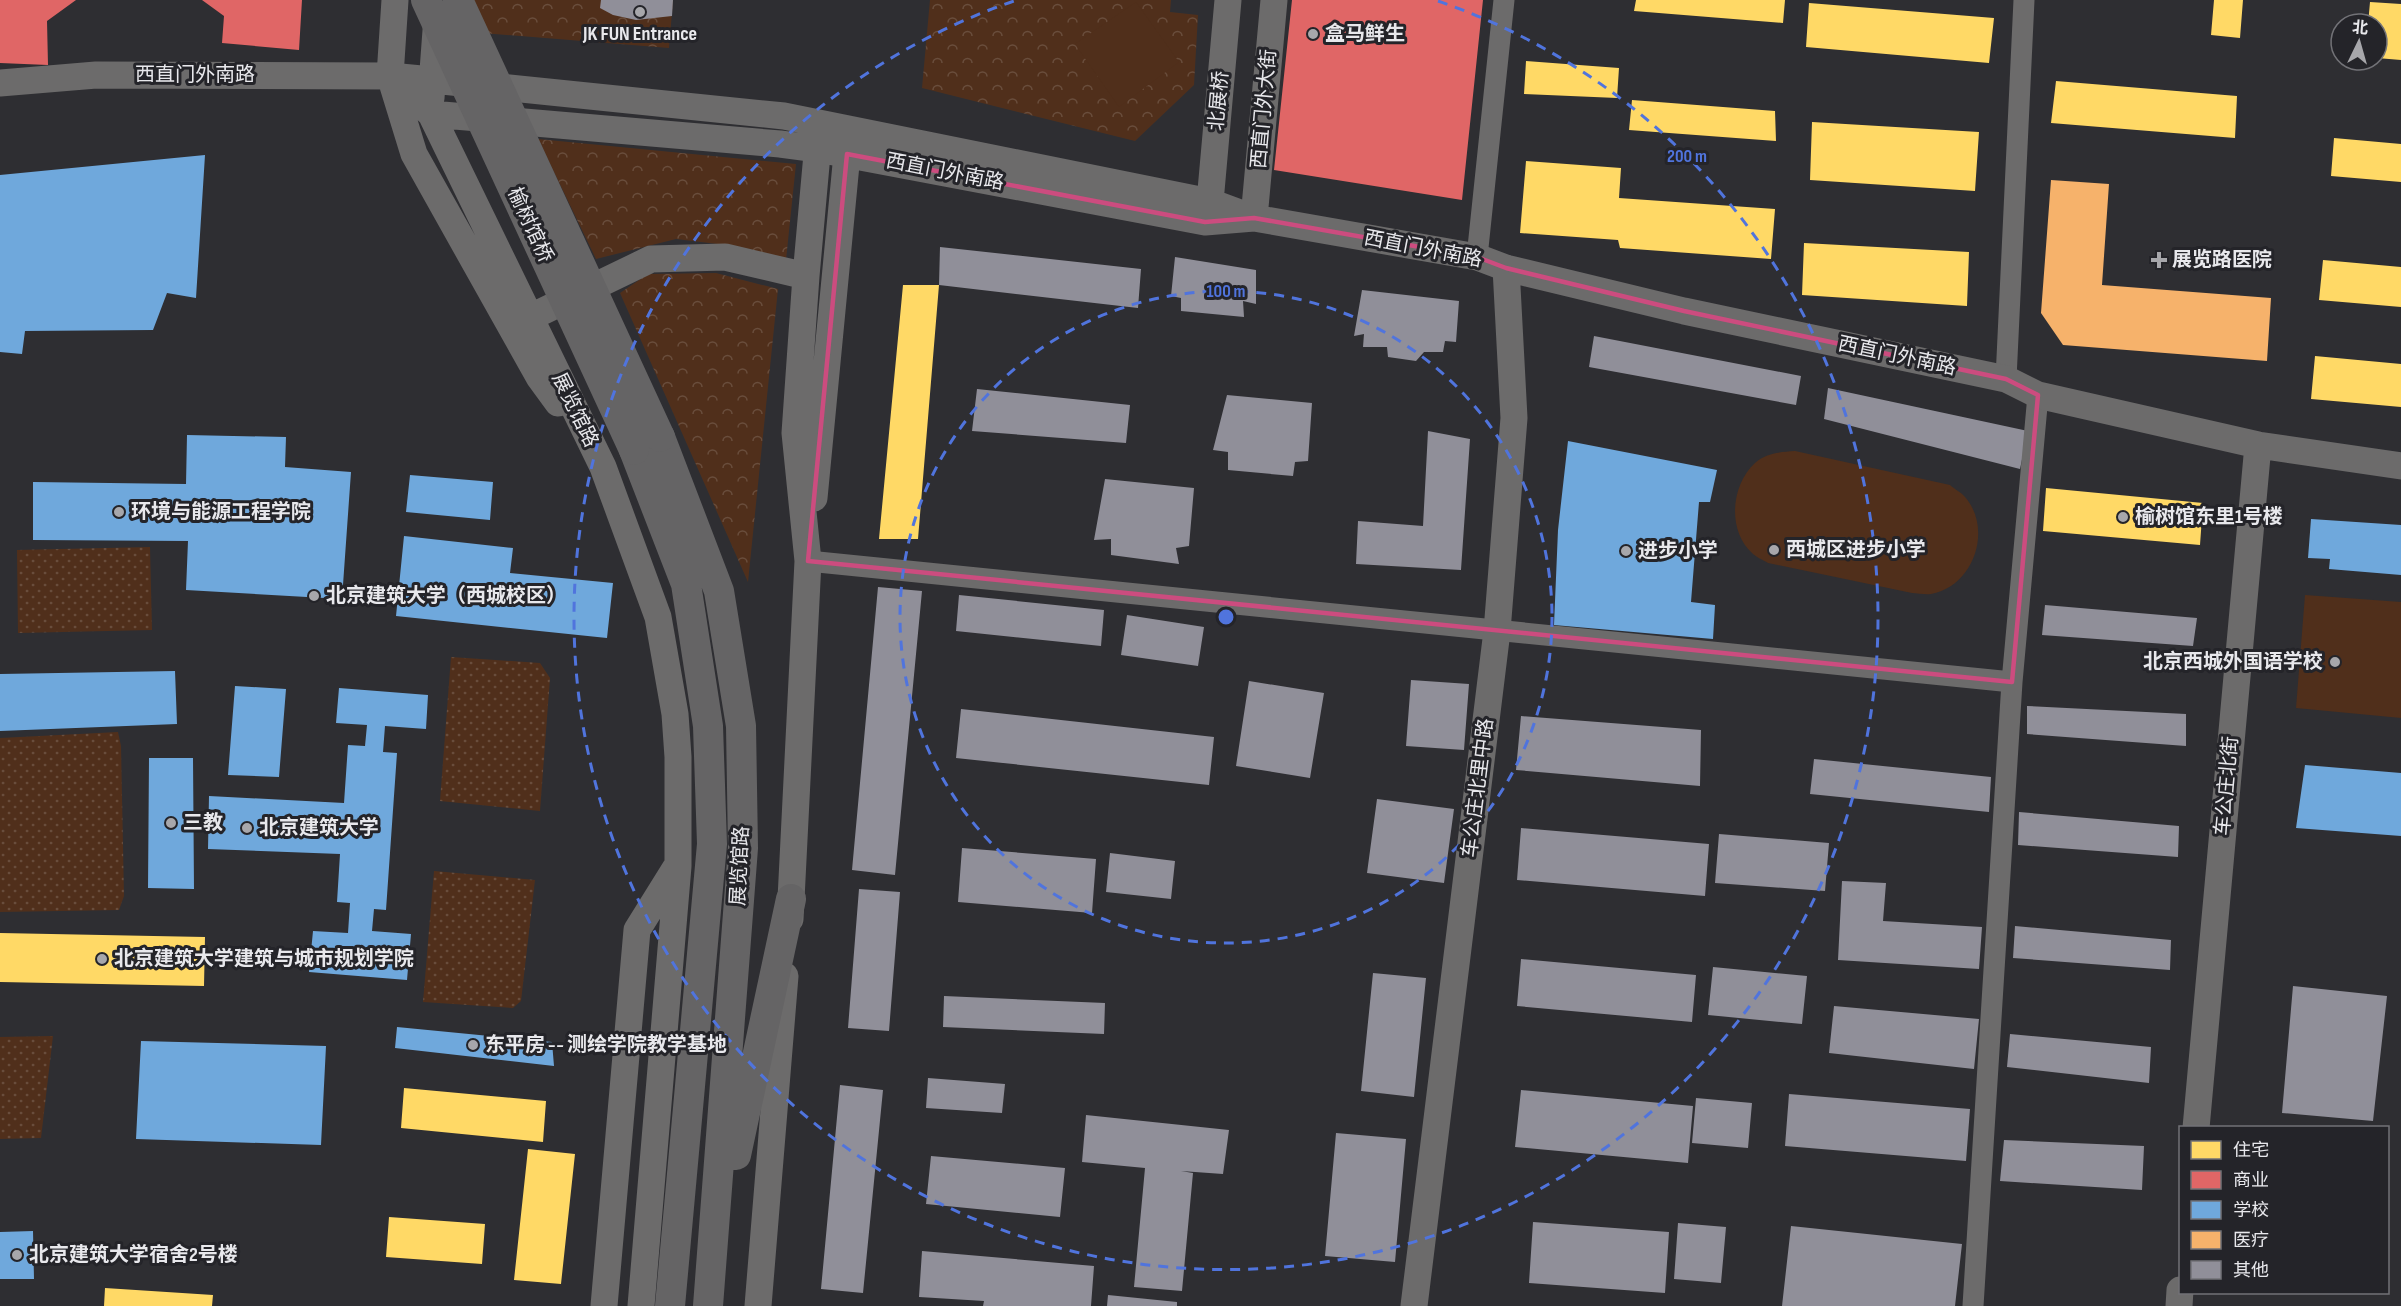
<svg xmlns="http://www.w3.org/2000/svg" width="2401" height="1306" viewBox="0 0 2401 1306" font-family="'Sofia Sans Condensed','Noto Sans SC',sans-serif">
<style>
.grass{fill:url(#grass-dots)}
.forest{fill:url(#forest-crowns)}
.pitch{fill:#502f1b}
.homes{fill:#ffd966}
.shops{fill:#e06666}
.schools{fill:#6fa8dc}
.health{fill:#f6b26b}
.building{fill:#908f99}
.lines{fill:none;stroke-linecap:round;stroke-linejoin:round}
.minor{stroke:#6c6b6b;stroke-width:21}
.tertiary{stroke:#6c6b6b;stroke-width:27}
.secondary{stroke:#656465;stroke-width:30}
.secondary-bridge{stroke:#656465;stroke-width:30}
.marked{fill:none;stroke:#cc4c7f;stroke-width:4.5;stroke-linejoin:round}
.ring{fill:none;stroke:#5074dd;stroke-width:3;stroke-dasharray:10 8}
.poi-dot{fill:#a7a7ab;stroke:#242429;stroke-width:2}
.labels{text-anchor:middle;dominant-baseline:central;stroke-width:6;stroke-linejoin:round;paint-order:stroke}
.poi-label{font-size:20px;font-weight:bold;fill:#e8e8ec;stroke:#242429;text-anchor:start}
.street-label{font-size:20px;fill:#e8e8ec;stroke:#242429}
.centre{fill:#5074dd;stroke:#242429;stroke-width:3}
.ring-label{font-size:18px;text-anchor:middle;font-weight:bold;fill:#5074dd;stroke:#242429;stroke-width:6;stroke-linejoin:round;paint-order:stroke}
</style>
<defs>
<pattern id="grass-dots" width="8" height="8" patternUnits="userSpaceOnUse" patternTransform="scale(1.5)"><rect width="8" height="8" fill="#502f1b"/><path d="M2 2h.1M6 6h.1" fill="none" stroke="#694d3c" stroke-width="1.8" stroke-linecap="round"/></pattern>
<pattern id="forest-crowns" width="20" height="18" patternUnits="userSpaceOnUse" patternTransform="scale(1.5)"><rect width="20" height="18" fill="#502f1b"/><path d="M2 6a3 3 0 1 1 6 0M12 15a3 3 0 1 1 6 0" fill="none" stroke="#694d3c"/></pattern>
</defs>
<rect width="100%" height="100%" fill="#2e2e32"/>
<path class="grass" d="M150 547 152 630 18 633 17 550Z
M451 657 540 663 550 678 540 811 440 801Z
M118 732 121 746 124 896 119 910 0 912V738Z
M434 871 535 880 521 1001 513 1008 423 1002Z
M53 1036 41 1138 0 1139V1037Z"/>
<path class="forest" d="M459 0H673L669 48 457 31Z
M930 0H1171L1170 12 1198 15 1194 85 1135 141 922 88Z
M538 139 796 164 786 260 726 245 676 239 596 259Z
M716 273 778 289 748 582 620 293 648 274Z"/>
<path class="pitch" d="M1136 2 1179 62 1119 107 1075 44Z
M1795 451 1950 485C1954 489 1961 492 1965 497 1993 529 1974 586 1931 594 1925 595 1918 593 1912 593L1768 563C1763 560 1756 557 1752 553 1727 530 1731 485 1755 463 1766 453 1780 452 1795 451Z
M2305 595 2401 602V718L2296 708Z"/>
<path class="homes" d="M1636 0H1785L1783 23 1634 11Z
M2214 0H2243L2240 38 2211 35Z
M2370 2 2401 4V60L2377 58V24H2368Z
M1809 3 1994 18 1989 63 1806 47Z
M1526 61 1619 68 1617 98 1524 94Z
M2056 81 2237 96 2235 138 2051 123Z
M1632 100 1775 111 1776 141 1629 130Z
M1812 122 1979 132 1975 191 1810 180Z
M2334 138 2401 144V182L2331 176Z
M1526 161 1621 168 1619 198 1775 209 1771 259 1620 248 1618 240 1520 233Z
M1804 243 1969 252 1967 306 1802 295Z
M2323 260 2401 267V307L2319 300Z
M903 285H939L918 539H879Z
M2315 356 2401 364V407L2311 399Z
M2046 488 2203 503 2200 545 2043 531Z
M0 933 205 937 204 986 0 982Z
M404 1088 546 1101 543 1142 401 1128Z
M528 1149 575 1154 561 1284 514 1280Z
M389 1217 485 1224 482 1264 386 1257Z
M105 1288 213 1295 212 1306H104Z"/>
<path class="shops" d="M0 0H76L47 21 48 65 0 63Z
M202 0H302L299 50 222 43 224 16Z
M1292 0H1483L1462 200 1274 170Z"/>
<path class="schools" d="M205 155 196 298 167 293 153 330 25 331 22 354 0 352V175Z
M187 435 286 437 285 467 351 472 342 599 186 590 188 541 33 540V482L186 484Z
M1568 441 1717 470 1710 502H1699L1691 602 1715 605 1713 639 1554 625 1558 530Z
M410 475 493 482 490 520 406 512Z
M2311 519 2401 525V575L2329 569 2330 559 2308 558Z
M404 536 513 548 510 573 613 583 607 638 396 616Z
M175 671 177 724 0 731V674Z
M235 686 286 689 279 777 228 775Z
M339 688 428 695 426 729 385 726 383 752 397 753 386 910 374 909 372 931 411 934 407 980 309 972 313 931 348 933 350 903 337 902 340 854 208 849 209 796 344 803 348 745 365 746 367 725 336 723Z
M149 758H193L194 889 148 888Z
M2305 765 2401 773V836L2296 828Z
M397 1027 552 1042 554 1066 395 1048Z
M141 1041 326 1046 321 1145 136 1139Z
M33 1231 34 1279H0V1232Z"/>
<path class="health" d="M2051 180 2109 184 2102 285 2271 298 2267 361 2063 345 2041 313Z"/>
<path class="building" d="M601 0H673L672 16 636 20 613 15 600 8Z
M940 247 1141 269 1138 308 939 285Z
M1175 257 1256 270V304L1243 301 1244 317 1181 311V298L1171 296Z
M1362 290 1459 301 1456 342 1445 341 1443 352H1424L1416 361 1388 357 1387 347H1363L1364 334 1354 336Z
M1594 336 1801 376 1796 405 1589 367Z
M1828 388 2028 431 2020 469 1824 419Z
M977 389 1130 405 1126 443 972 431Z
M1227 395 1312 403 1308 461 1295 462 1293 476 1228 470V452L1213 450Z
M1428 431 1470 439 1461 570 1356 564 1358 521 1423 526Z
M1105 479 1194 488 1189 546 1176 548 1179 564 1111 555V539L1094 540Z
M878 587 922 591 895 875 852 870Z
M959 595 1104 610 1101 646 956 631Z
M2045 605 2197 618 2193 646 2042 635Z
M1127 615 1204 627 1198 666 1121 655Z
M1411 680 1469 684 1464 750 1406 746Z
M1249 681 1324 693 1310 778 1236 766Z
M2027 706 2186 714V746L2027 734Z
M961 709 1214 737 1209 785 956 758Z
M1521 716 1701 730 1700 786 1516 770Z
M1814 759 1991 777 1989 812 1810 794Z
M1377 799 1454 809 1444 883 1367 873Z
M2019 812 2179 826 2178 857 2018 845Z
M1521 828 1709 844 1705 896 1517 880Z
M1719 834 1829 843 1825 891 1715 883Z
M962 848 1096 859 1092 913 958 902Z
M1110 853 1175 861 1171 899 1106 892Z
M1842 881 1886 883 1883 921 1982 927 1979 969 1838 960Z
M859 889 900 892 889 1031 848 1028Z
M2015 926 2171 940 2170 970 2013 958Z
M1521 959 1696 975 1692 1022 1517 1006Z
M1713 967 1807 976 1802 1024 1708 1015Z
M1373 973 1426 978 1414 1097 1361 1091Z
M2293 986 2387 996 2373 1121 2282 1113Z
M944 996 1105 1003 1104 1034 943 1027Z
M1834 1006 1979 1019 1974 1069 1829 1053Z
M2010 1034 2151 1047 2149 1083 2007 1067Z
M928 1078 1005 1084 1002 1113 926 1108Z
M840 1085 883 1090 863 1293 821 1289Z
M1521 1090 1693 1106 1688 1163 1515 1147Z
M1789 1094 1970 1109 1966 1161 1785 1146Z
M1696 1098 1752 1103 1748 1148 1692 1143Z
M1086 1115 1229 1130 1223 1174 1181 1171 1193 1173 1182 1291 1134 1287 1145 1168 1082 1162Z
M1336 1133 1406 1139 1395 1262 1325 1256Z
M2004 1140 2144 1146 2142 1190 2000 1181Z
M931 1156 1065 1168 1060 1217 926 1204Z
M1533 1222 1669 1232 1665 1293 1529 1283Z
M1678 1223 1726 1227 1721 1283 1674 1279Z
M1791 1226 1962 1244 1955 1306H1782Z
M922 1251 1094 1266 1091 1306H983L984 1301 919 1297Z
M1108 1295 1177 1302V1306H1107Z"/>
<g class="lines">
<path class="minor" d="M1477 257 1504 0
M2006 379 2024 0
M808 561 2012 682
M1973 1306 2012 682 2038 395"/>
<path class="tertiary" d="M395 0 390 76 414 154 539 377 558 403
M390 76 431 114 603 467 658 617 675 714 678 757V866L641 1306
M0 83 96 75 390 76 432 80 784 116 1210 202 1245 215
M431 98 437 17
M431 114 780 144 818 149 1205 222 1254 218 1477 257 1506 268 1684 311 2006 379 2038 395 2258 445 2401 466
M1254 218 1274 0
M1206 219 1210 202 1228 0
M531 317 651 259 725 257 806 276
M814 498 847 154
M790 919 808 561 795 433 806 276 819 132
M2196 1128 2258 445
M604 1306 637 930 675 869
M758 1306 785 976
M1414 1306 1497 631 1514 418 1506 268
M2179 1306 2180 1290"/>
<path class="secondary" d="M660 437 719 591 741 726 743 848 708 1306
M634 450 686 584 708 726 712 844 670 1306
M736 1155 791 899"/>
<path class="secondary-bridge" d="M426 0 634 450
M458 0 660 437"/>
</g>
<path class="marked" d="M847 154 1205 222 1254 218 1477 257 1506 268 1684 311 2006 379 2038 395 2012 682 808 561Z"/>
<g class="ring">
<circle cx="1226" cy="617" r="326"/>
<path d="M1438 1A652 652 0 1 1 1014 1"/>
</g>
<g class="poi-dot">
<circle cx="640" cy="12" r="6"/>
<circle cx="1313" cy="34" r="6"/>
<path d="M2156 251h6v6h6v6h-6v6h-6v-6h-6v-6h6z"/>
<circle cx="119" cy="512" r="6"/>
<circle cx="2123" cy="517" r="6"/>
<circle cx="1774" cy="550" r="6"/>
<circle cx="1626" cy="551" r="6"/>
<circle cx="314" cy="596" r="6"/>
<circle cx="2335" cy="662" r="6"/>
<circle cx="171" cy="823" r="6"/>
<circle cx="247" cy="828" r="6"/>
<circle cx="102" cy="959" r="6"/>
<circle cx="473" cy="1045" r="6"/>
<circle cx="17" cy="1255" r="6"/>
</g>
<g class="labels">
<g class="poi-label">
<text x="640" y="34" text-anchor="middle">JK FUN Entrance</text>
<text x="1325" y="34">盒马鲜生</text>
<text x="2172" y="260">展览路医院</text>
<text x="131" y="512">环境与能源工程学院</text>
<text x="2135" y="517">榆树馆东里1号楼</text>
<text x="1786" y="550">西城区进步小学</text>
<text x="1638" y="551">进步小学</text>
<text x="326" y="596">北京建筑大学（西城校区）</text>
<text x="2323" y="662" text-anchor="end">北京西城外国语学校</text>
<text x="183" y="823">三教</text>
<text x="259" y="828">北京建筑大学</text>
<text x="114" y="959">北京建筑大学建筑与城市规划学院</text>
<text x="485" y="1045">东平房 -- 测绘学院教学基地</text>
<text x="29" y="1255">北京建筑大学宿舍2号楼</text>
</g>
<g class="street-label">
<text x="195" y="75">西直门外南路</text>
<text transform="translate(1219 101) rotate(-85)">北展桥</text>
<text transform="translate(1264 109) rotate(-85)">西直门外大街</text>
<text transform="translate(945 172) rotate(11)">西直门外南路</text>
<text transform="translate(530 225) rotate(65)">榆树馆桥</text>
<text transform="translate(1423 249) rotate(11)">西直门外南路</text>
<text transform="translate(1897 356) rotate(12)">西直门外南路</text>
<text transform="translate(575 410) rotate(64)">展览馆路</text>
<text transform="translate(2227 786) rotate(-85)">车公庄北街</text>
<text transform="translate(1478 788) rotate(-83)">车公庄北里中路</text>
<text transform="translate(740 866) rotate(-87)">展览馆路</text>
</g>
</g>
<circle cx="1226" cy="617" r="9" class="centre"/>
<g class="ring-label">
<text x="1687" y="162">200 m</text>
<text x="1226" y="297">100 m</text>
</g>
<rect x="2179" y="1126" width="210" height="168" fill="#242429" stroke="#727277" stroke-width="1.5"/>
<rect x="2191" y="1141" width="30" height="18" fill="#ffd966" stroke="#727277" stroke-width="1.5"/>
<text x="2233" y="1156" font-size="18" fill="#e8e8ec">住宅</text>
<rect x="2191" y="1171" width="30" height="18" fill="#e06666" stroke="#727277" stroke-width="1.5"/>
<text x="2233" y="1186" font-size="18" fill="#e8e8ec">商业</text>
<rect x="2191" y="1201" width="30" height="18" fill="#6fa8dc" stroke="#727277" stroke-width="1.5"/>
<text x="2233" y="1216" font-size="18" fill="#e8e8ec">学校</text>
<rect x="2191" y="1231" width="30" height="18" fill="#f6b26b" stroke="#727277" stroke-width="1.5"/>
<text x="2233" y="1246" font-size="18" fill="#e8e8ec">医疗</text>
<rect x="2191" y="1261" width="30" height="18" fill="#908f99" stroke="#727277" stroke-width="1.5"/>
<text x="2233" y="1276" font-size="18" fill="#e8e8ec">其他</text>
<g transform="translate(2359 42) rotate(5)"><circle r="28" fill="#242429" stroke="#727277" stroke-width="1.5"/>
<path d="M0-4.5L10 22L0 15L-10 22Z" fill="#a7a7ab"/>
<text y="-9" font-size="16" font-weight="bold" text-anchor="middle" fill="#e8e8ec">北</text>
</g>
</svg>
